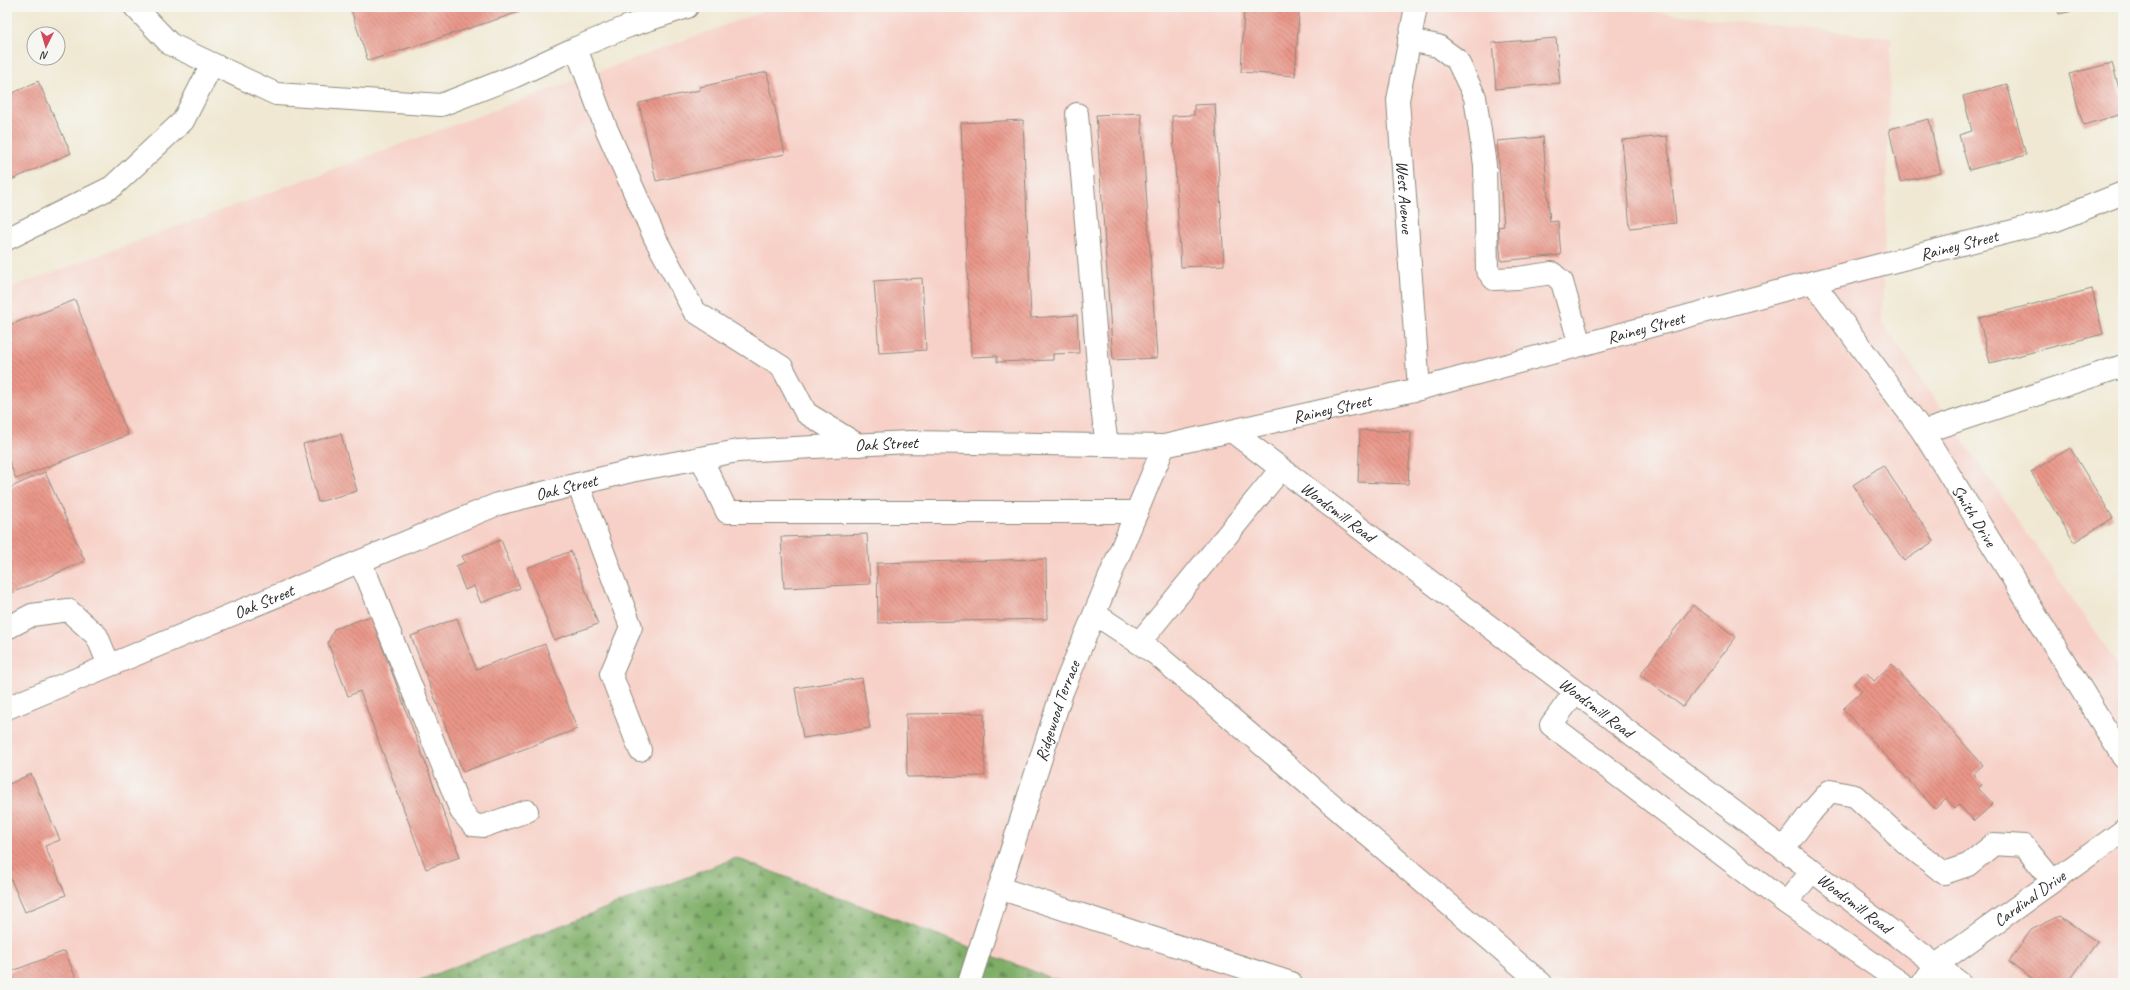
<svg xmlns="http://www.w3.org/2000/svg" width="2130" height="990" viewBox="0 0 2130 990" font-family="Caveat,sans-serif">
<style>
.built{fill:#f7d1c8}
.forest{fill:url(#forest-firs);stroke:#556c4a}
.building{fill:url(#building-back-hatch)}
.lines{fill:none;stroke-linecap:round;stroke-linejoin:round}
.minor-casing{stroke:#8e8a7e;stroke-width:24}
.minor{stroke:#fff;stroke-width:22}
.labels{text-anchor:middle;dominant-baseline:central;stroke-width:3.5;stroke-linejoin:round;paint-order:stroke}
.street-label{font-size:17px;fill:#2b2b2b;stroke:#f6f6f2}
</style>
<defs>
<pattern id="forest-firs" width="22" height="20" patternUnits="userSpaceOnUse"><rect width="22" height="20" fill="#7fae68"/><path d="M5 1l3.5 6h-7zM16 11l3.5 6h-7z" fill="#688e56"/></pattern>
<pattern id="building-back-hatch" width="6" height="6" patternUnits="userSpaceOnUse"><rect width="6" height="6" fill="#e99588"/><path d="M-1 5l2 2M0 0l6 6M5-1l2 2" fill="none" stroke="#bd7a6f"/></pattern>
</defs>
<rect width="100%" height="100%" fill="#f6f6f2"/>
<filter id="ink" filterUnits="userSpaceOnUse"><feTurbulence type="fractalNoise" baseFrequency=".025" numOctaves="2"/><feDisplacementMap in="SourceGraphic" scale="8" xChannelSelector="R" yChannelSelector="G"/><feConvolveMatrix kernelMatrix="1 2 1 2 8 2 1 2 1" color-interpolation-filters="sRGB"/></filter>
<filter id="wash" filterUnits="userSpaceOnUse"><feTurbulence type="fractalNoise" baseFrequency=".012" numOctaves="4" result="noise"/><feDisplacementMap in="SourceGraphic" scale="16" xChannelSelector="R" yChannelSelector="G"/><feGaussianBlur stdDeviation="0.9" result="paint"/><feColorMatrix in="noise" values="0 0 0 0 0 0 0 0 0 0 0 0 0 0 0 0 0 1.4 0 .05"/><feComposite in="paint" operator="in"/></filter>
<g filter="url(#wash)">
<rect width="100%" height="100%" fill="#f0e8d2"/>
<path class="built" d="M775 7H1610L1891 38 1882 323 2123 672V983H1074L1051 978 736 858 412 983H7V289Z"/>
<path class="forest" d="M736 858 1051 978 1074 983H412Z"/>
<g id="blocks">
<path class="building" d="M350 7H535L368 61Z
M2057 7H2086V8L2059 14Z
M1244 9 1299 12 1295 76 1241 72Z
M1556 38 1560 83 1496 89 1492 43Z
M2112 63 2123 103V114L2083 125 2069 74Z
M767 72 785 154 656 181 639 103 700 90V87Z
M38 81 71 153 7 182V96Z
M2007 84 2026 155 1969 170 1959 135 1972 131 1963 96Z
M1215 104 1224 265 1181 267 1172 116 1194 115V105Z
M1141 113 1157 358 1113 360 1096 115Z
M1929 119 1941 173 1900 182 1889 129Z
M1023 120 1031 318 1077 315 1079 353 1053 354V360L997 362V356L971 357 961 123Z
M1667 136 1676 223 1630 228 1622 140Z
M1543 137 1550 222 1558 221 1561 255 1501 261 1498 227 1504 226 1497 141Z
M922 278 926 350 879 353 874 281Z
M2092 289 2103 334 1990 363 1979 318Z
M75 300 128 435 16 479 7 456V326Z
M1360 430 1411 432 1408 484 1358 482Z
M341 434 357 491 318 502 303 444Z
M2070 448 2113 518 2074 542 2031 472Z
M1883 465 1934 541 1904 561 1853 485Z
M45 472 85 561 7 595V489Z
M867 534 870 584 784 588 781 537Z
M501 540 520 588 481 603 474 586 465 590 456 566 465 562 462 556Z
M571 551 598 624 554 640 527 568Z
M1046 559 1047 619 878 623 877 563Z
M1693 605 1736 637 1683 707 1640 675Z
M371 616 460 857 426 869 360 691 348 696 328 643 334 629Z
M457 618 476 669 545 644 577 729 463 772 411 636Z
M1892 664 1983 765 1973 774 1982 785 1978 788 1993 804 1974 821 1959 805 1955 809 1946 798 1935 809 1843 709 1862 691 1854 683 1866 672 1874 681Z
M862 678 870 728 803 738 795 688Z
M984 713 985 776 907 777 906 714Z
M31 774 60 840 45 846 66 895 25 912 7 870V785Z
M2060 916 2097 942 2068 983H2039L2009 962 2031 930Z
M65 951 78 983H7V973Z"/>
</g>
</g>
<g filter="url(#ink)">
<use href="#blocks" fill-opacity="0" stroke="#8e8a7e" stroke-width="1"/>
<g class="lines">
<defs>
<g id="minor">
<path d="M135 7 170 44 276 94 441 105 513 77 576 48 606 128 655 238 694 311 782 367 806 413 858 445"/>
<path id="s1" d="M1416 7 1398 100 1419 389"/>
<path d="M1409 40 1438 46 1457 60 1475 97 1485 165 1487 270 1494 279 1518 278 1552 273 1562 282 1580 345"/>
<path d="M576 48 629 26 687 7"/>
<path d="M1077 114 1101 401 1107 445"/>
<path d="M7 239 112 187 183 121 212 64"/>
<path id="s2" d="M1813 282 1923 432 2123 757"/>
<path id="s3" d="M1233 432 1960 983"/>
<path d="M1923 432 2123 366"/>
<path d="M701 458 727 512H1137"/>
<path d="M578 484 631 627 611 674 640 750"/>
<path d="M359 562 368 579 461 811 473 825 484 826 527 811"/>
<path d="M1095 614 1156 654 1541 983"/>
<path d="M7 628 32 615 68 610 97 636 109 665"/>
<path d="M1139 643 1281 469"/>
<path d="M1575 692 1551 725 1786 903"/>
<path id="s4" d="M7 708 498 504 631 471 738 451 909 442 1164 446 1419 389 1813 282 2056 220 2123 193"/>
<path d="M1784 848 1812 811 1830 791 1855 796 1907 844 1944 873 1968 865 1994 844 2024 846 2053 881"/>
<path d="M1813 870 1786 903 1901 983"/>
<path d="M999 888 1291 983"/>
<path id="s5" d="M969 983 1062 692 1164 446"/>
<path id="s6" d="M1923 983 1936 965 2123 831"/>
</g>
</defs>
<use href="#minor" class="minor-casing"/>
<use href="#minor" class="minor"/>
</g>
</g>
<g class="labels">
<g class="street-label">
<text stroke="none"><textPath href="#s1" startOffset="192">West Avenue</textPath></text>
<text stroke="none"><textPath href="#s4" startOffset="2024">Rainey Street</textPath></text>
<text stroke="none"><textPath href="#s4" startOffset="1700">Rainey Street</textPath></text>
<text stroke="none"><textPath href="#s4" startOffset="1376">Rainey Street</textPath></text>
<text stroke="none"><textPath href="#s4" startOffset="926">Oak Street</textPath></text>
<text stroke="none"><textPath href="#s4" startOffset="602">Oak Street</textPath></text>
<text stroke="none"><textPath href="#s3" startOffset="132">Woodsmill Road</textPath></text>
<text stroke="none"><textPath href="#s2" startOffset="284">Smith Drive</textPath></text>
<text stroke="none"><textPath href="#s4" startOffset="278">Oak Street</textPath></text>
<text stroke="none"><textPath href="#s3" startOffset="456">Woodsmill Road</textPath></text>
<text stroke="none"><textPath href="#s5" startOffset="286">Ridgewood Terrace</textPath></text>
<text stroke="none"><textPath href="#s6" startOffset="137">Cardinal Drive</textPath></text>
<text stroke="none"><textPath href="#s3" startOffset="780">Woodsmill Road</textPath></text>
</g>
</g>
<rect width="2130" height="990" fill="none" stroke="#f6f6f2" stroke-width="24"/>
<g transform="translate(46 46) rotate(185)"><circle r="19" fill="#f6f6f2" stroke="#a5a5a2"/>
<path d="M0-3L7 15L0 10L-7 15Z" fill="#d1495b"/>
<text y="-6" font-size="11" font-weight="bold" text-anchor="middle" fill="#2b2b2b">N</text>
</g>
</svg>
